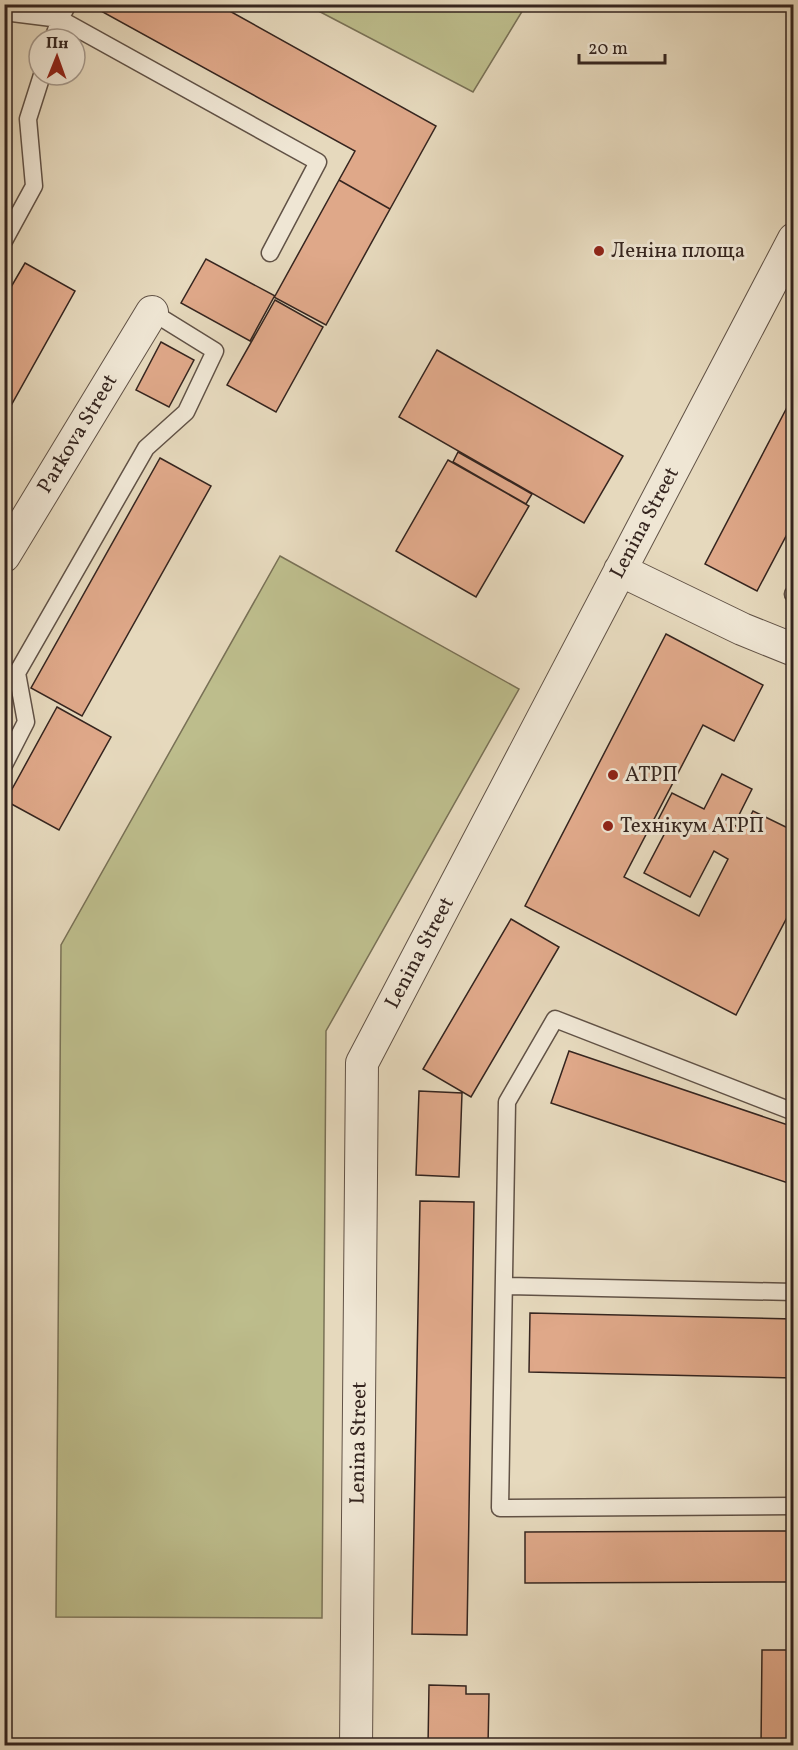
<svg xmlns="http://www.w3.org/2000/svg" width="798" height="1750" viewBox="0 0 798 1750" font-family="Vollkorn,serif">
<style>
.green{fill:#bdbd8c;stroke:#797156;stroke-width:1.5}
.building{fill:#dfa889;stroke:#35251f;stroke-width:1.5}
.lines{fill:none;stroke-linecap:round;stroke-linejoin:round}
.lane-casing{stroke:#615246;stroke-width:19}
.street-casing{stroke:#615246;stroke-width:34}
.lane{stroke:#efe6d4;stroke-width:16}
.street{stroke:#efe6d4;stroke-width:32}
.poi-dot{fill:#8f2418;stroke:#efe6d4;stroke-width:2}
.labels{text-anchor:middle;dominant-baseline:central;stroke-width:6;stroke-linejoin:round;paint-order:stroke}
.poi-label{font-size:21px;fill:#35251f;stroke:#efe6d4;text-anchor:start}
.street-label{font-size:21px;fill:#35251f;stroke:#efe6d4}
</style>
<rect width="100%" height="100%" fill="#e6d9bd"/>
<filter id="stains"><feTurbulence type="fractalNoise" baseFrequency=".00333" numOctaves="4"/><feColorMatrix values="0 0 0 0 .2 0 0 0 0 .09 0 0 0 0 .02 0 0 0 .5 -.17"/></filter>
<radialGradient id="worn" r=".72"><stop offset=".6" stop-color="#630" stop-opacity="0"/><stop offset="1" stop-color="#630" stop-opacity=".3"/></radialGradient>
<path class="green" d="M307 5H526L473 92Z
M280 556 519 689 326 1031 322 1618 56 1617 61 945Z"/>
<path class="building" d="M217 4 436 126 390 209 339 180 355 151 90 5Z
M339 180 390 209 326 325 274 297 250 341 181 303 206 259 275 296Z
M25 263 75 291 4 418V299Z
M275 300 323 327 276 412 227 385Z
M161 342 194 360 169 407 136 390Z
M437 350 623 456 584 523 399 417Z
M794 394V521L757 591 705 564Z
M458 452 532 494 526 504 453 462Z
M160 458 211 486 82 716 31 688Z
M448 460 529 506 476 597 396 551Z
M666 634 763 685 734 741 703 725 624 877 699 916 728 859 714 851 690 897 644 873 668 827 657 822 672 793 704 809 722 774 752 789 734 825 743 830 753 811 794 831V904L736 1015 525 906Z
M57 707 111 737 59 830 6 801 4 803V800H6Z
M511 919 559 947 471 1097 423 1069Z
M569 1051 794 1127V1185L551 1103Z
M419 1091 462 1093 459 1177 416 1175Z
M420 1201 474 1202 467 1635 412 1634Z
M530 1313 794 1319V1378L529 1372Z
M794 1531V1582L525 1583V1532Z
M762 1650H794V1746H761Z
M429 1685 466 1686V1694H489L488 1746H428Z"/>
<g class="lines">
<defs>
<path id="lane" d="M4 12 60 19 68 4
M53 39 60 19 318 162 270 253
M4 241 34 186 28 119 42 75
M793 594H794
M4 765 26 722 17 673 146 448 186 412 215 351 152 312
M794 1112 555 1019 507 1102 500 1508 794 1506
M504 1286 794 1292"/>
<path id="street" d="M4 556 152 312
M620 570 742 629 794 650
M356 1746 362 1063 794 239"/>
</defs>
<use href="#lane" class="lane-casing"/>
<use href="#street" class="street-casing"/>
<use href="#lane" class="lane"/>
<use href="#street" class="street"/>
</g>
<g class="poi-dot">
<circle cx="599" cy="251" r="6"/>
<circle cx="613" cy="775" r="6"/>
<circle cx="608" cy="826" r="6"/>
</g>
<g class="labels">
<g class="poi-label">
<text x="611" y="251">Леніна площа</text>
<text x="625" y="775">АТРП</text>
<text x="620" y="826">Технікум АТРП</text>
</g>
<g class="street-label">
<text transform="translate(78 434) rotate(-59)">Parkova Street</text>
<text transform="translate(645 523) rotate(-62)">Lenina Street</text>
<text transform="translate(420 953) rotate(-62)">Lenina Street</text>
<text transform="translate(359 1443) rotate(-89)">Lenina Street</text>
</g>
</g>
<rect width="798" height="1750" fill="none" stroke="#e6d9bd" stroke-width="24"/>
<rect x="6" y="6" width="786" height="1738" fill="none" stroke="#35251f" stroke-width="3"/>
<rect x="12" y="12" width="774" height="1726" fill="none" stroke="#35251f" stroke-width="1.5"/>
<g transform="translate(57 57) rotate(1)"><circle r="28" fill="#efe6d4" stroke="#a5998c" stroke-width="1.5"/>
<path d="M0-4.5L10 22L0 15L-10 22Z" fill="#8f2418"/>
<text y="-9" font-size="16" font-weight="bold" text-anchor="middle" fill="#35251f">Пн</text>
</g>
<path d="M579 54v9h86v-9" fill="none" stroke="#35251f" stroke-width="3"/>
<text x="588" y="54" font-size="18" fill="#35251f" stroke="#efe6d4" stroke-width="4.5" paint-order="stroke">20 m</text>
<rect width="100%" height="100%" filter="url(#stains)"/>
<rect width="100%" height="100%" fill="url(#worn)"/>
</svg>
